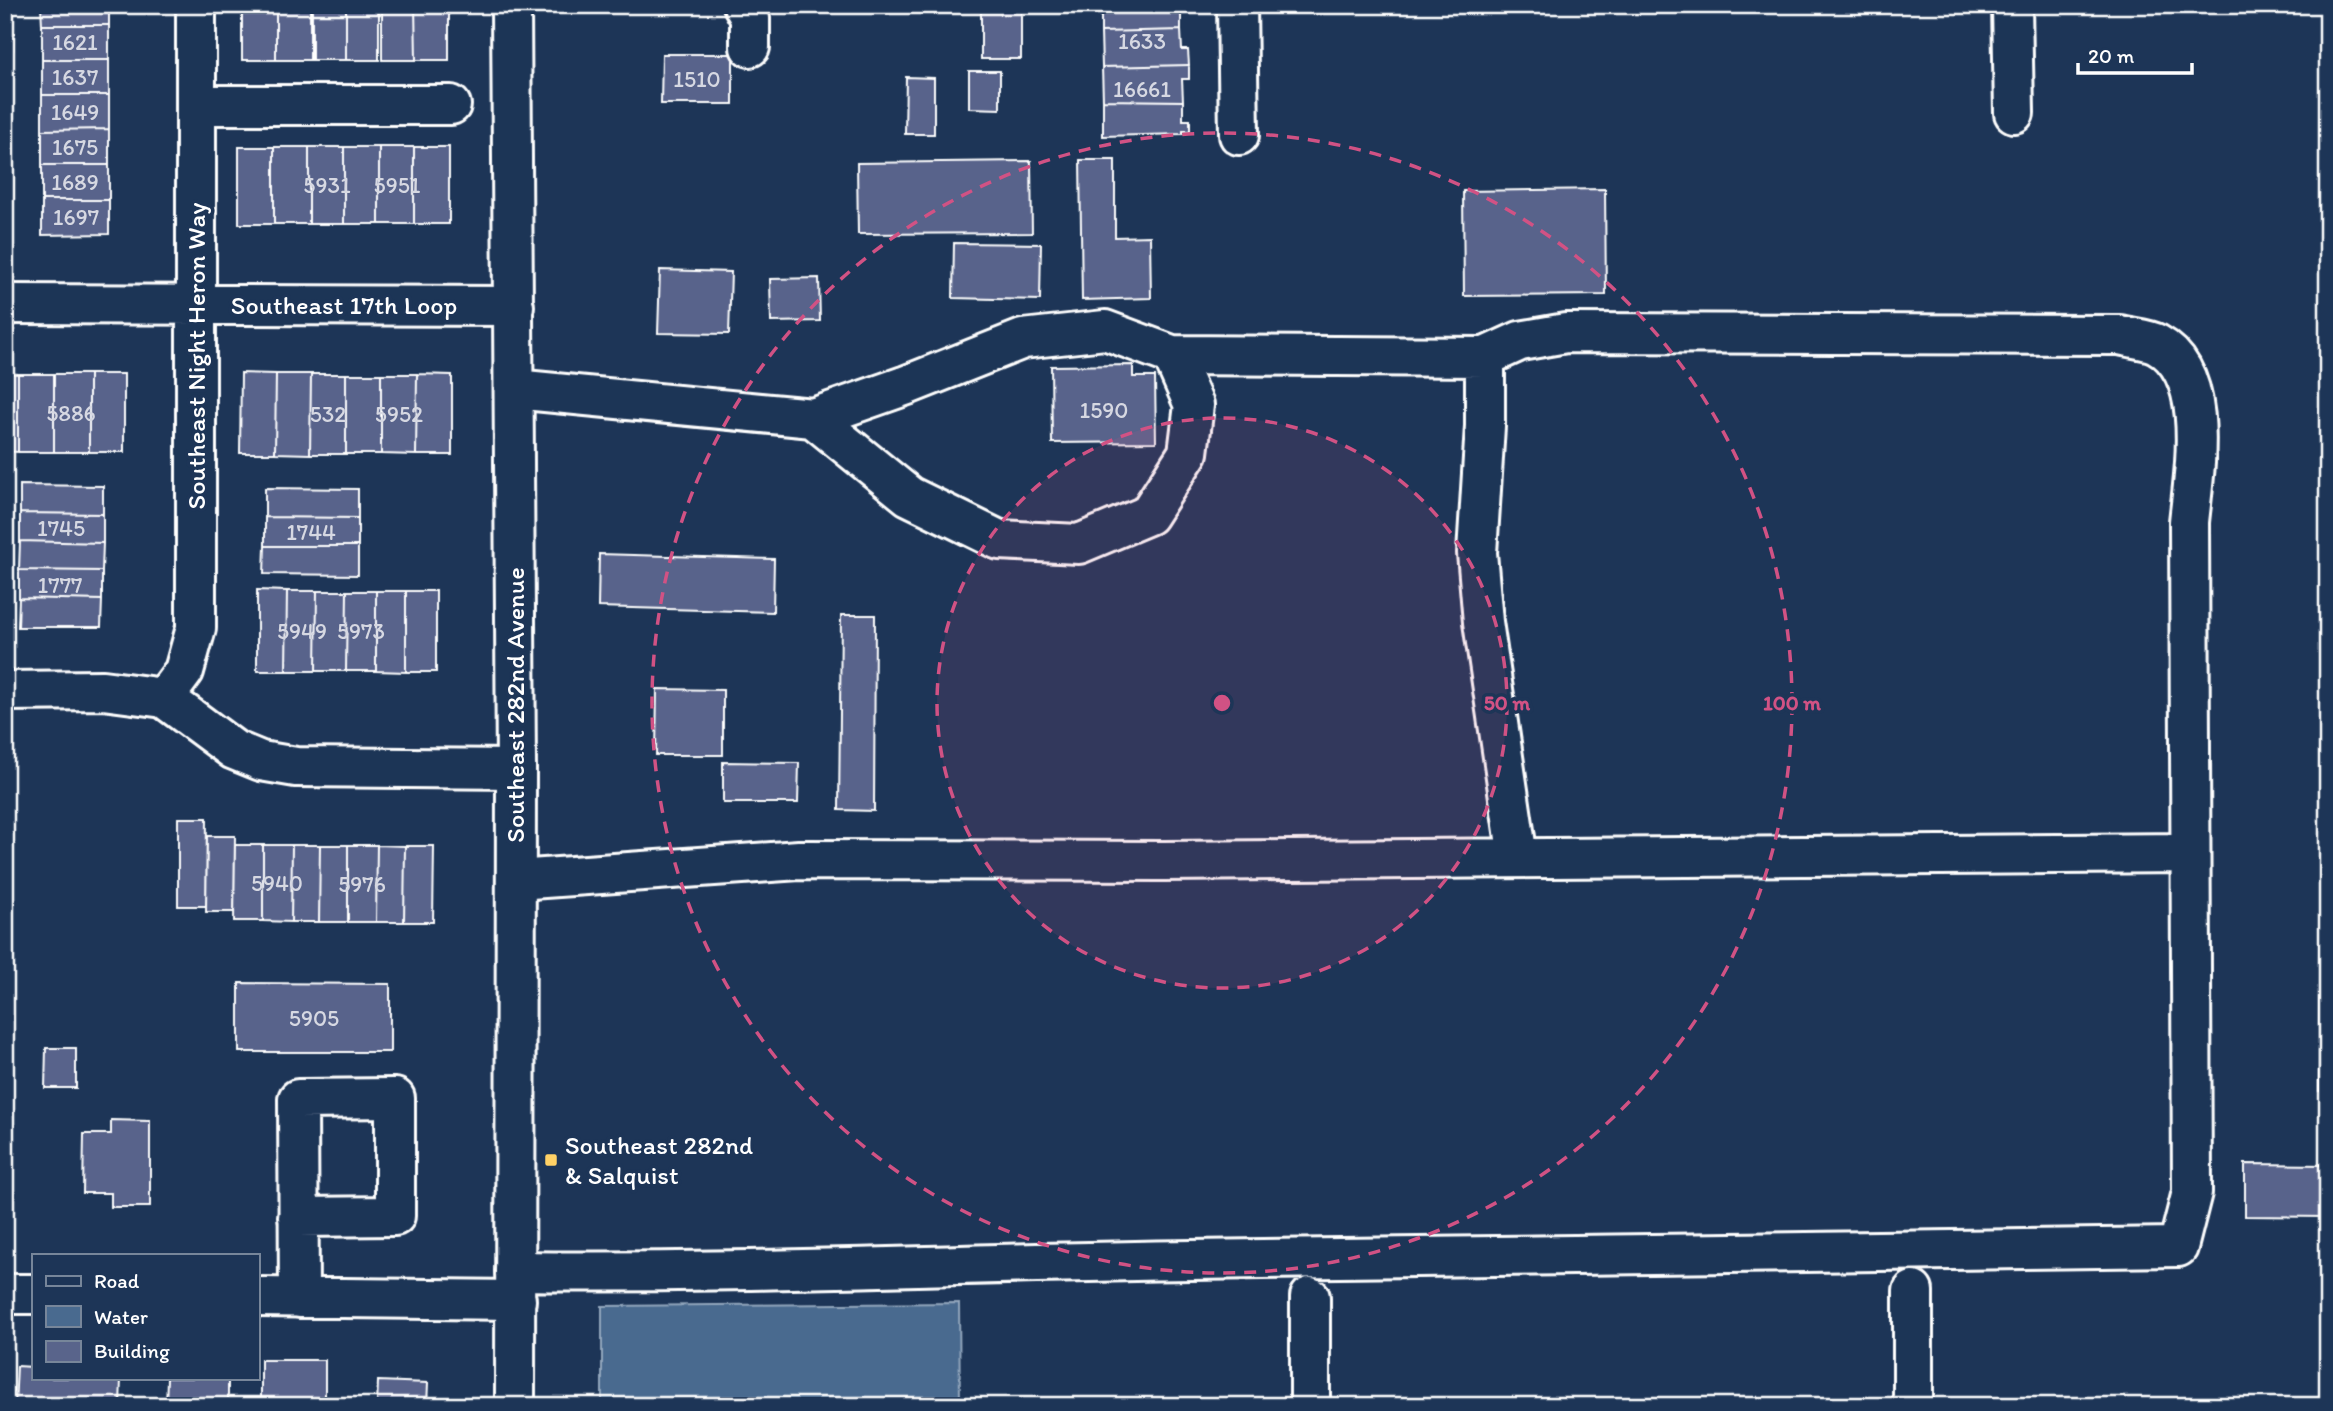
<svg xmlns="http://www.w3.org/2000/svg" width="2333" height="1411" viewBox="0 0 2333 1411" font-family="Itim,sans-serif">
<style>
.water{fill:#496a8f;stroke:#92a6bc;stroke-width:2}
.building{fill:#59648b;stroke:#fff;stroke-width:2}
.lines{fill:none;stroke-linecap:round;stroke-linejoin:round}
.minor-casing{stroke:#fff;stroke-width:44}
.major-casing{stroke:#fff;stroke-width:44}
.minor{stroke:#1d3557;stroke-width:38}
.major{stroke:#1d3557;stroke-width:38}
.ring{fill:none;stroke:#d15284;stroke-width:3.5;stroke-dasharray:12 9}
.poi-dot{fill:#ffd166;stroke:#1d3557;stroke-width:2.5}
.labels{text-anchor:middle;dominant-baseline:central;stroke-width:7;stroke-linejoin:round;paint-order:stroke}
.number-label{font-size:23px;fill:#d6d8e2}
.street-label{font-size:26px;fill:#fff;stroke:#1d3557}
.poi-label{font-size:26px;fill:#fff;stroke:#1d3557;text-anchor:start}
.centre{fill:#d15284;stroke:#1d3557;stroke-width:3.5}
.ring-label{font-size:21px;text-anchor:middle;font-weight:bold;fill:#d15284;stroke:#1d3557;stroke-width:7;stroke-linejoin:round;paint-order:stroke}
</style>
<rect width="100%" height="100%" fill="#1d3557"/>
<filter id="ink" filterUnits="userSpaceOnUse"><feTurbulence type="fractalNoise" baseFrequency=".0143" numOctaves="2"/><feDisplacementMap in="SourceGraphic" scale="14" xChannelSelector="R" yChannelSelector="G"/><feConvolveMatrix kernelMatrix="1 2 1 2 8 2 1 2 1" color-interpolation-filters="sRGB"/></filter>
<g filter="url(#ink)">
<path class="water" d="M959 1303 960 1406H602V1306Z"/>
<path class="building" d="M5 5H13V50H5Z
M41 5H109V25H42Z
M242 5H276V60H242Z
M276 5H310V60H276Z
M312 5H346V60H312Z
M346 5H379V60H346Z
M382 5H415L416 60H382Z
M415 5H449V60H416Z
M981 5H1021V59H981Z
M1101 5H1188V9L1181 10V30L1101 32Z
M42 25H109V60H42Z
M1181 30 1182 50H1188L1189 65 1102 67 1101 32Z
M662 54H733V104H661Z
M42 60H109V95H42Z
M1189 65V79H1182L1183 101 1103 100 1102 67Z
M969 71H1000V109L969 108Z
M906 77 934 78V134H905Z
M42 95H109V129L42 130Z
M1103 100 1183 101V120H1190V131H1183V134L1103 136Z
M109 129V165H42V130Z
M5 144H13V225H5Z
M239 147H274V224H239Z
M274 147H309V224H274Z
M309 147H344V224H309Z
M344 147H379V224H344Z
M379 147H414V224H379Z
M414 147H449V224H414Z
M1080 160H1115V237L1150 236 1151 298 1082 300Z
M1031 161 1032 233 858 234 857 163Z
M42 165H109V200H42Z
M1605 189 1606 295 1464 296 1463 191Z
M42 200H109V234L42 235Z
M954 243 1041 244 1040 300 953 298Z
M660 270 731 272 729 334 658 333Z
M819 278 820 321 771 322 770 279Z
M1133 365V377H1155L1156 442 1052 443 1051 366Z
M5 373 18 374V452L5 451Z
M241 373 276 374 275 453H240Z
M18 374H54V452H18Z
M54 374H89V452H54Z
M89 374H124V452H89Z
M276 374H311L310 454 275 453Z
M311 374H346V454H310Z
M346 374H381V454H346Z
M381 374H417L416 455 381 454Z
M417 374 452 375V455H416Z
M20 485 103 486V514L20 513Z
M265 488 358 489V518L265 517Z
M20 513 103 514V543L20 541Z
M265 517 358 518V546H265Z
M20 541 103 543 102 571 19 570Z
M265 546H358V575L264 574Z
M599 554 774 559 773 612 598 607Z
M19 570 102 571V600L19 598Z
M257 590 287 591 286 671H257Z
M287 591H317L316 671H286Z
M317 591H347L346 671H316Z
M347 591H376V671H346Z
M376 591H406V672L376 671Z
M406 591H436V672H406Z
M19 598 102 600 101 627H18Z
M841 615H875L874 811 839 810Z
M657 689 723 690V755H656Z
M723 762 799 763 798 803H723Z
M178 818H207L206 906H178Z
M207 836H235L234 912H206Z
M235 845H263V921H234Z
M263 845H292L291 922 263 921Z
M292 845H320L319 922H291Z
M320 845H348V922H319Z
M348 845H377L376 922H348Z
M377 845 405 846 404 922H376Z
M405 846H434L433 922H404Z
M2320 945H2328V1092L2319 1091Z
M239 983 390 984V1052H239Z
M46 1048H76V1088H45Z
M111 1120 150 1121V1207H111V1193H83L84 1134H111Z
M2245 1164 2328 1165V1217L2245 1216Z
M261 1360H325V1406H261Z
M17 1366 33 1367V1378H121L120 1406H15Z
M167 1378H228V1406H166Z
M378 1381 428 1383 427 1406H377Z"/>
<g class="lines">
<defs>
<path id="minor" d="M743 5 750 18V47
M1237 5 1239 135
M2012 5 2014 113
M197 105H451
M5 304 514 306
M1485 357V426L1477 553 1483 622 1518 858
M514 389 813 418 907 385 1023 339 1105 330 1172 355 1194 405 1188 453 1148 515 1079 544 999 540 909 496 813 418
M5 691 103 690 164 698 234 750 261 761 296 767 516 769
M164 698 184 671 196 628V5
M516 880 799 860 1163 861 2190 853
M298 1217 395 1216V1098L298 1099 299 1298
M515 1271C741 1274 967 1263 1192 1260 1521 1254 1850 1254 2178 1247L2192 1192 2189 522C2194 472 2212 374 2157 344 2147 339 2131 338 2120 335L1566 333 1520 341 1485 357 1172 355
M1913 1291V1406
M5 1294H33
M257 1297 516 1300
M1310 1406V1297"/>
<path id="major" d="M511 5 516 769 515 1406"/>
</defs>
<use href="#minor" class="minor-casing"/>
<use href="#major" class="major-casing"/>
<use href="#minor" class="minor"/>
<use href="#major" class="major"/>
</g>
</g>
<circle cx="1222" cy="703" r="285" fill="#d15284" fill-opacity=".12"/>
<g class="ring">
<circle cx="1222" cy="703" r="285"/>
<circle cx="1222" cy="703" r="570"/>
</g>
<rect class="poi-dot" x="544" y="1153" width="14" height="14" rx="3.5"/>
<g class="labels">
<g class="number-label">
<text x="1142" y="41">1633</text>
<text x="75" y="42">1621</text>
<text x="75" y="77">1637</text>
<text x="697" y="79">1510</text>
<text x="1142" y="89">16661</text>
<text x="75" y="112">1649</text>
<text x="75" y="147">1675</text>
<text x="75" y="182">1689</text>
<text x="327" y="185">5931</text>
<text x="397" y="185">5951</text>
<text x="76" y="217">1697</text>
<text x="1104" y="410">1590</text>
<text x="71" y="413">5886</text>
<text x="328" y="414">532</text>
<text x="399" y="414">5952</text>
<text x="61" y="528">1745</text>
<text x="311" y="532">1744</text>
<text x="60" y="585">1777</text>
<text x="302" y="631">5949</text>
<text x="361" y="631">5973</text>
<text x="277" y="883">5940</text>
<text x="362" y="884">5976</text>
<text x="314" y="1018">5905</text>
</g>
<g class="street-label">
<text x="344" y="305">Southeast 17th Loop</text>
<text transform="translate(196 356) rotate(-90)">Southeast Night Heron Way</text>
<text transform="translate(515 705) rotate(-90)">Southeast 282nd Avenue</text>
</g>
<g class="poi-label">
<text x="565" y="1145">Southeast 282nd<tspan x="565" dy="30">&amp; Salquist</tspan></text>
</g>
</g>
<circle cx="1222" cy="703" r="10" class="centre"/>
<g class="ring-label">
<text x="1507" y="710">50 m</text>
<text x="1792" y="710">100 m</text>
</g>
<rect width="2333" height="1411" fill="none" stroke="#1d3557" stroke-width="28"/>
<rect x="14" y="14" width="2305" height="1383" fill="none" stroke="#fff" stroke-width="2.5" filter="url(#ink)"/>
<rect x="32" y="1254" width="228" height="126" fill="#1d3557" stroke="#77869a" stroke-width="2"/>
<rect x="46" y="1276" width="35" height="10" fill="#1d3557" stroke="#77869a" stroke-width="2"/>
<text x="94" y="1288" font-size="21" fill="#ffffff">Road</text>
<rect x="46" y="1306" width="35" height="21" fill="#496a8f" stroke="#77869a" stroke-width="2"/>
<text x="94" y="1324" font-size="21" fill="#ffffff">Water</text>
<rect x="46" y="1341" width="35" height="21" fill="#59648b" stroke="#77869a" stroke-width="2"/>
<text x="94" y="1358" font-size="21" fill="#ffffff">Building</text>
<path d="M2078 63v10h114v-10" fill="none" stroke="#ffffff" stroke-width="3.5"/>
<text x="2088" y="63" font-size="21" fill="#ffffff" stroke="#1d3557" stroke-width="5" paint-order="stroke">20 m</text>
</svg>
